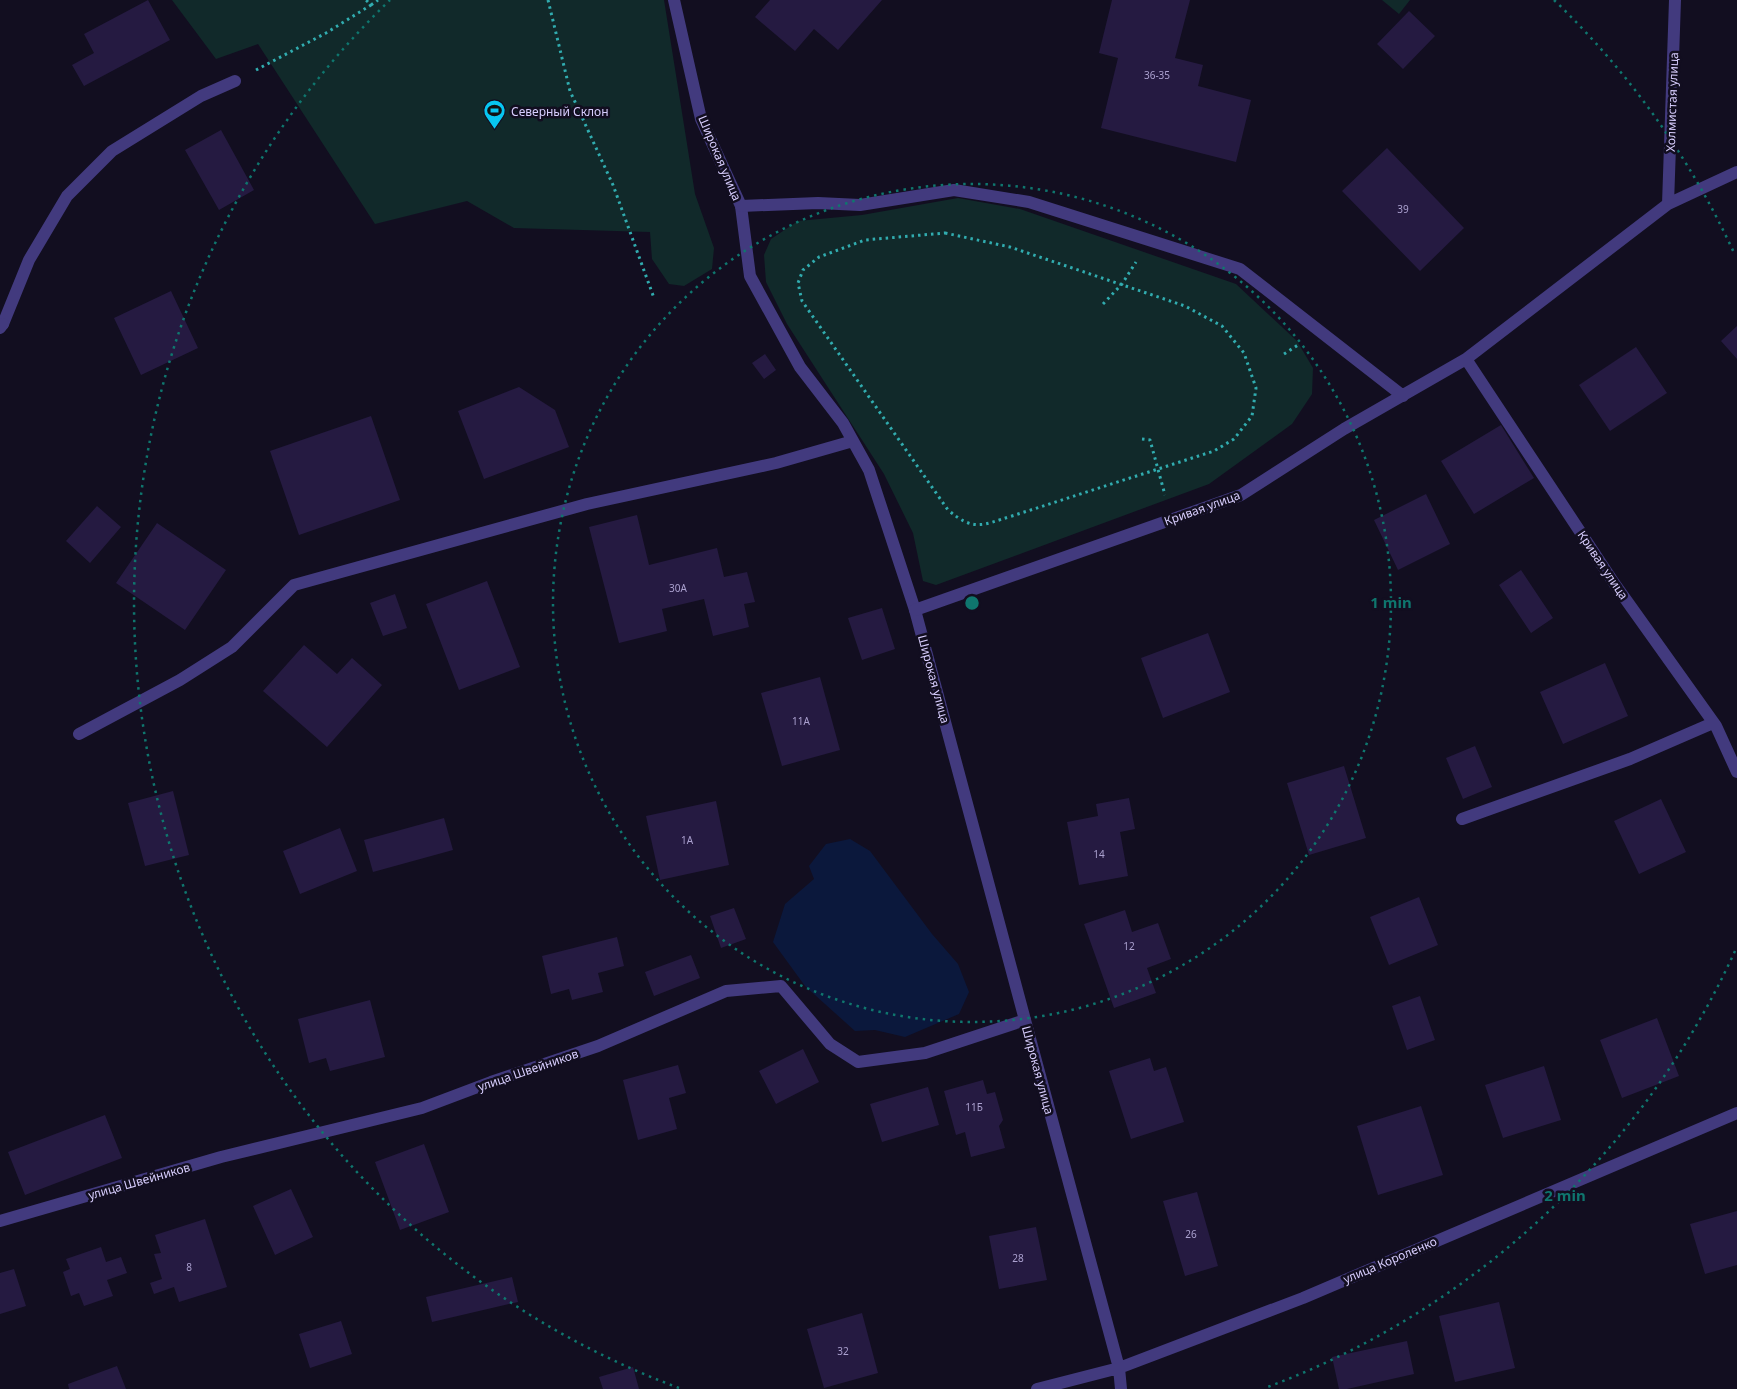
<svg xmlns="http://www.w3.org/2000/svg" width="1737" height="1389" viewBox="0 0 1737 1389" font-family="'Noto Sans',sans-serif">
<style>
.green{fill:#11292a}
.water{fill:#0b183c}
.building{fill:#251a41}
.lines{fill:none;stroke-linecap:round;stroke-linejoin:round}
.path{stroke:#31acaf;stroke-width:3;stroke-dasharray:2.5 4;stroke-linecap:butt}
.lane{stroke:#423a7e;stroke-width:12}
.street{stroke:#423a7e;stroke-width:12}
.ring{fill:none;stroke:#0f766e;stroke-width:2.5;stroke-dasharray:2.5 5}
.labels{text-anchor:middle;dominant-baseline:central;stroke-width:5;stroke-linejoin:round;paint-order:stroke}
.number-label{font-size:10px;fill:#aba1cf}
.street-label{font-size:12px;fill:#d8cefe;stroke:#120e20}
.poi-label{font-size:12px;fill:#d8cefe;stroke:#120e20;text-anchor:start}
.centre{fill:#0f766e;stroke:#120e20;stroke-width:2.5}
.ring-label{font-size:15px;text-anchor:middle;font-weight:bold;fill:#0f766e;stroke:#120e20;stroke-width:5;stroke-linejoin:round;paint-order:stroke}
</style>
<rect width="100%" height="100%" fill="#120e20"/>
<path class="green" d="M172 0H664L695 194 714 248 712 269 684 286 669 284 652 259 650 232 514 228 467 201 375 224 258 44 216 59Z
M1382 0H1410L1399 14Z
M958 198 1020 209 1236 284 1297 341 1313 368 1312 394 1292 424 1209 484 936 585 923 581 913 533 884 474 787 324 766 282 764 255 771 239 798 221 862 215Z"/>
<path class="water" d="M850 839 870 851 932 934 958 964 969 992 959 1014 905 1037 875 1030 855 1031 805 986 773 942 785 904 814 879 809 866 826 844Z"/>
<path class="building" d="M148 0 170 40 84 86 72 65 94 53 84 34Z
M770 0H882L838 50 814 29 795 51 755 17Z
M1112 0H1190L1175 58 1203 65 1198 86 1251 100 1236 162 1101 128 1118 58 1099 53Z
M1409 11 1435 36 1403 69 1377 44Z
M221 130 254 190 219 210 185 150Z
M1387 148 1464 228 1420 271 1342 191Z
M171 291 198 348 141 375 114 318Z
M1737 326V359L1721 341Z
M1636 347 1667 393 1610 431 1579 385Z
M765 354 776 370 764 379 752 363Z
M519 387 555 410 569 447 484 479 458 411Z
M371 416 400 500 299 535 270 451Z
M1501 425 1534 478 1474 514 1441 461Z
M1426 494 1450 544 1398 570 1374 520Z
M97 506 121 527 90 563 66 541Z
M637 515 649 565 717 548 724 577 747 572 755 602 744 604 749 627 713 636 704 599 662 609 667 631 619 643 589 527Z
M157 523 226 570 185 630 116 583Z
M1521 570 1553 618 1531 633 1499 585Z
M487 581 520 667 459 690 426 604Z
M395 594 407 628 383 636 370 603Z
M882 608 895 649 862 660 848 618Z
M1208 633 1230 692 1163 718 1141 658Z
M304 645 337 674 352 658 382 685 327 747 263 691Z
M1605 663 1628 716 1563 744 1540 692Z
M820 677 840 750 782 766 761 693Z
M1475 746 1492 787 1463 799 1446 758Z
M1344 766 1366 838 1309 855 1287 783Z
M173 791 189 855 145 866 128 803Z
M1129 798 1135 829 1120 832 1128 876 1079 885 1067 822 1098 816 1096 804Z
M1661 799 1686 852 1639 874 1614 821Z
M716 801 729 865 660 880 646 816Z
M444 818 453 850 373 872 364 840Z
M340 828 357 871 300 894 283 851Z
M1419 897 1438 945 1389 965 1370 917Z
M734 908 746 939 721 948 710 916Z
M1125 910 1132 932 1158 923 1171 959 1147 968 1156 993 1114 1008 1084 924Z
M617 937 624 966 598 973 603 992 572 1000 569 989 551 994 542 956Z
M691 955 700 978 654 996 645 972Z
M1420 996 1435 1040 1407 1050 1392 1006Z
M370 1000 385 1057 330 1071 326 1058 309 1063 298 1019Z
M1657 1018 1679 1076 1622 1098 1600 1040Z
M803 1049 819 1082 776 1104 759 1071Z
M1150 1058 1154 1071 1166 1067 1184 1122 1131 1139 1109 1071Z
M678 1065 686 1093 669 1098 677 1129 638 1140 623 1080Z
M1544 1066 1561 1120 1503 1138 1485 1085Z
M983 1080 987 1094 995 1092 1003 1120 999 1126 1005 1148 971 1157 965 1132 956 1135 944 1091Z
M928 1087 939 1125 882 1142 870 1104Z
M1421 1106 1443 1175 1378 1195 1357 1126Z
M105 1115 122 1158 25 1195 8 1152Z
M424 1144 449 1212 400 1230 375 1162Z
M291 1189 313 1237 275 1255 253 1206Z
M1197 1192 1218 1266 1185 1276 1163 1201Z
M1737 1211V1265L1705 1274 1690 1224Z
M205 1219 227 1287 179 1302 174 1287 154 1294 150 1283 162 1279 154 1254 161 1253 155 1235Z
M1036 1227 1047 1280 999 1289 989 1236Z
M101 1247 106 1262 121 1257 127 1273 107 1280 113 1296 84 1306 79 1293 71 1296 63 1272 70 1269 66 1259Z
M14 1269 26 1306 0 1314V1273Z
M512 1277 518 1302 432 1322 426 1297Z
M1499 1302 1515 1368 1455 1382 1439 1316Z
M862 1313 878 1373 824 1388 807 1329Z
M341 1321 352 1354 310 1368 299 1334Z
M1407 1341 1414 1374 1347 1389H1339L1332 1357Z
M117 1366 126 1389H69L68 1384Z
M633 1367 639 1389H603L599 1377Z"/>
<g class="lines">
<path class="path" d="M548 0 570 91 613 185 654 298
M371 5 378 0
M256 70 326 33 371 5 366 0
M945 233 1010 247 1185 306 1222 326 1244 353 1256 388 1252 416 1234 439 1214 451 1012 516C982 525 974 532 948 510L802 301 798 283 803 270 819 257 865 240Z
M1103 304 1122 284 1136 262
M1284 354 1298 345
M1142 439 1150 440 1165 495"/>
<path class="lane" d="M674 0 701 119 741 206 750 276 800 367 843 423 869 470 915 610 1025 1020
M3 324 29 260 67 196 112 151 201 96 235 81
M79 734 180 680 232 647 294 585 587 504 776 463 853 441"/>
<path class="street" d="M1668 204 1675 0
M741 206 818 203 860 205 954 190 1029 202 1240 269 1403 396
M0 328 3 324
M1466 359 1614 583 1716 726 1737 772
M915 610 1241 495 1344 429 1466 359 1668 204 1737 172
M1462 819 1630 759 1713 723
M0 1221 221 1157 422 1108 491 1082 598 1046 726 991 781 986 830 1044 858 1062 925 1053 1025 1020 1119 1368 1121 1389
M1037 1389 1119 1368 1303 1298 1737 1113"/>
</g>
<g class="ring">
<circle cx="972" cy="603" r="419"/>
<path d="M1735 951A838 838 0 0 1 1265 1388M679 1388A838 838 0 0 1 390 0M1554 0A838 838 0 0 1 1735 255"/>
</g>
<defs>
<symbol id="stadium-pin" viewBox="-11 -11 22 30"><path d="M0 17L-7.5 6A9.5 9.5 0 1 1 7.5 6Z" fill="#07c6f1" stroke="#120e20"/><path d="M0-5a6.5 5 0 1 0 0 10a6.5 5 0 1 0 0-10ZM-3.5-1.8h7v3.6h-7Z" fill="#111"/></symbol>
</defs>
<g fill-rule="evenodd">
<use href="#stadium-pin" x="482" y="98" width="25" height="34"/>
</g>
<g class="labels">
<g class="number-label">
<text x="1157" y="75">36-35</text>
<text x="1403" y="209">39</text>
<text x="678" y="588">30А</text>
<text x="801" y="721">11А</text>
<text x="687" y="840">1А</text>
<text x="1099" y="854">14</text>
<text x="1129" y="946">12</text>
<text x="974" y="1107">11Б</text>
<text x="1191" y="1234">26</text>
<text x="1018" y="1258">28</text>
<text x="189" y="1267">8</text>
<text x="843" y="1351">32</text>
</g>
<g class="street-label">
<text transform="translate(1672 102) rotate(-88)">Холмистая улица</text>
<text transform="translate(720 158) rotate(67)">Широкая улица</text>
<text transform="translate(1202 508) rotate(-20)">Кривая улица</text>
<text transform="translate(1603 565) rotate(56)">Кривая улица</text>
<text transform="translate(934 679) rotate(75)">Широкая улица</text>
<text transform="translate(528 1070) rotate(-19)">улица Швейников</text>
<text transform="translate(1038 1070) rotate(75)">Широкая улица</text>
<text transform="translate(139 1181) rotate(-16)">улица Швейников</text>
<text transform="translate(1390 1260) rotate(-23)">улица Короленко</text>
</g>
<g class="poi-label">
<text x="511" y="111">Северный Склон</text>
</g>
</g>
<circle cx="972" cy="603" r="8" class="centre"/>
<g class="ring-label">
<text x="1391" y="608">1 min</text>
<text x="1565" y="1201">2 min</text>
</g>
</svg>
